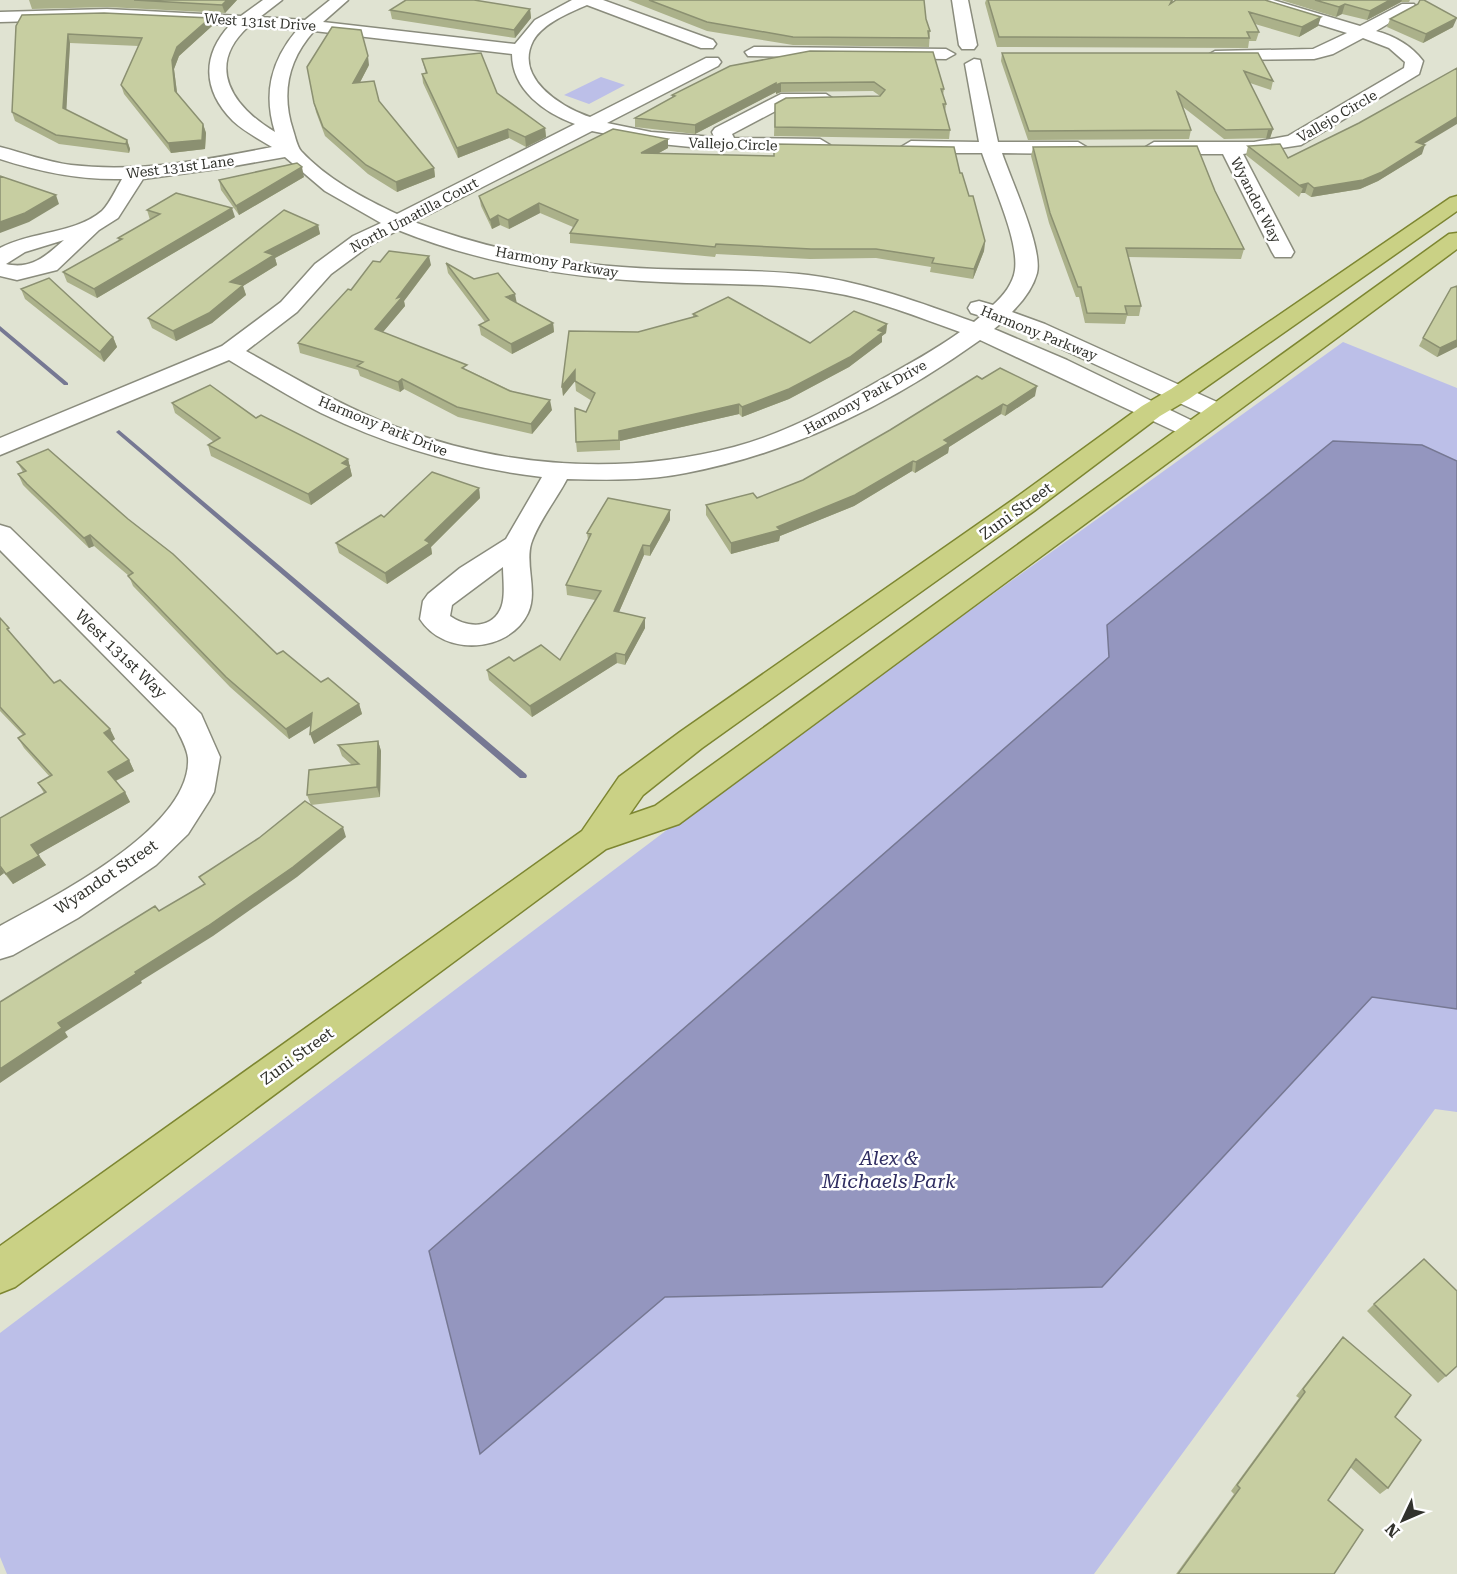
<svg xmlns="http://www.w3.org/2000/svg" width="1457" height="1574" viewBox="0 0 1457 1574" font-family="'Roboto Serif',serif">
<style>
.green{fill:#bcbfe8}
.water{fill:#9496bf;stroke:#767893;stroke-width:1.5}
.lines{fill:none;stroke-linecap:round;stroke-linejoin:round}
.stream{fill:#767893;fill-rule:evenodd}
.minor-casing{stroke:#8a8c7d;stroke-width:3}
.major-casing{stroke:#7d8631;stroke-width:3}
.minor{fill:#fff;fill-rule:evenodd}
.major{fill:#cad185;fill-rule:evenodd}
.wall{fill:#abb18a}
.shaded-wall{fill:#8b9071}
.building{fill:#c7cea1;stroke:#8b9071;stroke-width:1.5}
.labels{text-anchor:middle;dominant-baseline:central;stroke-width:5;stroke-linejoin:round;paint-order:stroke}
.far-street-label{font-size:14px;fill:#31322c;stroke:#fff}
.street-label{font-size:16px;fill:#31322c;stroke:#fff}
.near-park-label{font-size:20px;font-style:italic;fill:#302e62;stroke:#fff}
</style>
<rect width="100%" height="100%" fill="#e0e3d2"/>
<path class="green" d="M601 77 625 85 589 104 564 95Z
M1343 342 1457 388V1112L1435 1109 1094 1574H7L0 1557V1333L700 805Z"/>
<path class="water" d="M1333 441 1422 445 1457 461V1009L1372 997 1102 1287 665 1297 480 1454 429 1251 1109 657 1107 625Z"/>
<g class="lines">
<path class="stream" d="M0 326 68 383V385H64L0 331Z
M119 430 526 774 527 776 526 778H520L117 433 116 432Z"/>
<defs>
<path id="minor" d="M263 0H282L260 17 305 20 330 0H348L323 22 515 44 535 20 572 0H603L713 40 716 44 713 48H701L587 5C569 13 543 23 533 41 514 78 561 107 590 117L706 58H718L721 62 718 66 607 123 651 132 714 137 712 132 715 128 781 94H826L835 100 832 104 785 106 732 134 734 138 820 139 830 145 827 149 701 148 651 143 592 131 414 222C482 247 550 262 622 267 684 272 747 268 808 275 865 282 921 303 974 322L981 316 971 313 968 308 971 303 979 301 993 305C1003 296 1013 284 1015 270 1019 240 992 183 982 153H911L901 147 911 141 979 142 965 64 974 59 980 60 998 142H1078L1088 148 1078 154 1002 153C1011 180 1043 248 1037 273 1033 288 1022 302 1012 312L1045 324 1228 407 1232 412 1228 417 1219 420 1210 417 1029 334 1000 324 994 329 1067 360 1203 426 1207 431 1203 436 1194 439 1185 436 980 340C892 403 793 453 686 473 647 481 606 480 567 479 556 500 538 522 531 544 525 565 538 592 528 613 509 653 444 657 420 619L423 601 428 594 460 568 506 539 542 477C465 468 391 447 321 413 289 397 259 378 229 360L0 455V438L222 346 281 302 315 264 353 236 381 223 325 191 285 157 217 169 143 179 118 218 99 230 57 270 17 280 0 276V248C32 231 75 234 102 211 110 203 116 189 122 179 80 180 40 172 0 159V147C24 153 47 162 71 165 138 173 207 160 272 147 259 139 245 132 233 121 203 91 201 56 230 25L107 19 0 22V12L107 9 241 16ZM249 26 297 30C271 61 263 93 275 132 233 107 204 66 249 26ZM314 31 512 54C512 90 545 113 575 124L397 214C363 198 327 179 301 151 297 146 295 136 293 130 281 93 288 60 314 31ZM398 230C482 264 571 278 661 282 717 285 774 282 829 292 874 299 918 317 960 332 935 350 909 364 882 379 835 406 787 433 734 447 624 476 503 468 396 427 343 407 295 378 246 351L297 312 331 274 369 246ZM64 240C46 256 31 270 6 264L25 252ZM503 567C503 579 506 599 500 610 490 630 465 627 450 616L452 605Z
M952 0H968L977 45 974 49H962L959 45Z
M1248 0H1273L1360 26 1402 4H1414L1416 7 1376 31C1394 36 1411 45 1423 61L1419 74 1301 145 1243 154 1294 252 1291 257H1275L1272 252 1223 154H1154L1144 148 1154 142H1254L1288 136 1404 68 1405 62 1389 48 1363 38 1333 54 1314 59 1209 60 1206 56 1215 51 1313 49 1347 33 1250 3Z
M754 47 946 49 955 54 946 59 748 56 745 52Z
M0 525 10 528 201 714 220 757 214 792 209 801 188 834 156 865 78 918 13 955 0 959V926C53 897 192 828 188 758 187 748 180 736 176 728L0 550Z"/>
<path id="major" d="M1457 196V211L1189 399 1160 416 1034 511 702 748 643 795 629 815 655 806 1449 234 1457 233V249L679 824 606 849 15 1287 0 1293V1246L582 831 619 777 680 732 1014 499 1142 406 1171 389 1450 198Z"/>
</defs>
<use href="#minor" class="minor-casing"/>
<use href="#major" class="major-casing"/>
<use href="#minor" class="minor"/>
<use href="#major" class="major"/>
</g>
<path class="wall" d="M29 0H237L225 13 107 7 32 9Z
M628 0H924L926 19 930 31 929 47 793 45 707 31Z
M986 0H1173V2L1265 0 1318 26 1299 37 1255 24 1259 32 1256 41H1249L1248 48 997 47 985 3Z
M1281 0H1410L1409 2H1401L1367 20 1342 14 1336 17Z
M530 9 531 18 515 38 392 19 390 10Z
M210 18 212 26 179 56 174 69 177 93 203 124 206 133 205 149 171 153 124 94 121 85 139 46 70 43 66 110 127 140 130 149 129 153 59 144 15 121 12 112 16 26Z
M1390 19 1453 27 1423 43 1387 27Z
M1002 53H1258L1273 81 1271 90 1250 83 1273 129 1270 138 1224 139 1183 107 1191 130 1189 139 1028 140 1001 61Z
M422 59 497 93 545 128 546 137 526 147 509 138 458 158 423 83 422 74H426Z
M369 65 360 82 379 101 434 168 435 177 397 192 368 174 325 136 316 112 314 103Z
M730 66 944 89 943 95 946 104 945 113 950 130 949 139 774 136 775 104 880 96 873 91 781 92 776 94V92L695 134 635 127V118L672 98V95Z
M668 139V148L659 153 960 173 985 241 984 251 973 279 930 272 931 267 876 258 810 259 716 254 715 257 570 243V233L573 227 540 213 509 229 500 225 492 229 481 206 479 196Z
M1248 146 1288 158 1422 154 1378 181 1360 189 1311 197 1305 193H1301L1299 197 1246 155Z
M1033 147 1215 191 1244 249 1241 259 1128 257 1141 306 1139 316H1127L1125 324 1085 323 1079 297H1076L1049 223 1031 156Z
M304 177 239 215 221 190 219 180Z
M147 210 235 217 97 298 67 282 63 272 119 241 118 238 150 220Z
M318 225 320 234 275 258 277 265 243 286 246 295 212 323 176 341 152 328 148 318Z
M446 263 553 323 554 332 512 354 481 335 479 325 485 322 448 273Z
M431 265 404 301 405 306 383 332 468 370 552 410 532 434 458 417 404 389 400 392 360 376 358 370 300 353 298 343Z
M21 289 113 337 117 347 104 362 25 299Z
M693 314 810 343 887 324 886 333 882 336V342L849 367 789 399 742 417 739 414 620 441V450L577 452 576 442 586 412 592 401 576 391 575 381 563 396 562 386 638 332 693 317Z
M1423 338 1457 347 1437 357 1419 346Z
M982 379 1035 396 1005 416 1001 414 949 447 948 453 915 473 912 471 854 506 780 536 779 541 731 554 706 515V505L757 498 803 480Z
M172 403 256 418 348 459 352 476 311 505 211 456 208 445 214 442 175 413Z
M17 462 277 654 321 682 359 704 362 714 314 744 311 725 289 739 230 687 133 586 129 576 94 546 89 548 32 494 23 485 18 474 23 472Z
M479 488 480 498 431 547 432 554 387 584 339 553 336 543 384 517Z
M670 520 650 556 644 555 619 612 645 628 625 665 617 663 532 717 489 680 487 670 514 661 560 660 595 600 567 595 566 585 588 540 587 533Z
M0 618 14 637 54 683 110 729 115 739 112 741 129 760 134 771 116 781 125 792 130 802 38 854 46 865 13 884 4 873 0 876V818L44 793 38 783 50 777 24 748 18 738 23 735 0 711Z
M378 741 381 751 380 797 311 805 307 795 352 765 342 756 338 745Z
M1374 1304 1446 1376 1438 1383 1367 1311Z
M1343 1337 1395 1417 1388 1488 1380 1494 1350 1467 1328 1500 1334 1574H1176L1234 1494 1231 1491 1299 1398 1296 1396 1336 1345Z"/>
<path class="shaded-wall" d="M227 0H237L225 13 222 5Z
M1390 0H1402L1401 2 1367 20 1370 11Z
M1345 4 1342 14 1336 17 1339 7Z
M530 9 531 18 515 38 514 30Z
M1321 17 1318 26 1299 37 1302 27Z
M210 18 212 26 179 56 174 69 178 100 175 91 172 60 177 47Z
M1457 18 1453 27 1423 43 1426 34Z
M68 34 70 43 66 117 63 108Z
M368 56 369 65 355 92 353 83Z
M776 83H781V92L776 94V92L695 134V125Z
M1457 117V124L1412 151 1416 142Z
M203 124 206 133 205 149 171 153 168 143Z
M545 128 546 137 526 147 525 137Z
M508 129 509 138 458 158 457 148Z
M1273 129 1270 138 1266 139 1268 130Z
M668 139V148L642 162 641 153Z
M127 140 130 149 129 153 126 144Z
M1425 145 1422 154 1378 181 1360 189 1311 197 1314 188Z
M302 167 304 177 239 215 236 206Z
M434 168 435 177 397 192 396 182Z
M1308 183 1305 193H1301L1303 188 1301 185Z
M56 195 59 204 29 222 0 233V222Z
M539 203 540 213 509 229 508 220Z
M232 208 235 217 97 298 94 289Z
M498 215 500 225 492 229 490 220Z
M318 225 320 234 275 258 277 265 243 286 246 295 212 323 176 341 173 331 265 252Z
M985 241 984 251 973 279 974 269Z
M429 256 431 265 404 301 405 306 377 339 375 329 397 298Z
M515 294 517 304 506 297Z
M553 323 554 332 512 354 511 344Z
M887 324 886 333 882 336V342L849 367 789 399 742 417V407L878 330Z
M113 337 117 347 104 362 100 352Z
M1457 340V347L1437 357 1440 348Z
M575 370 576 380 563 396 562 386Z
M402 379 404 389 400 392 398 382Z
M1037 386 1035 396 1005 416 1007 406Z
M550 400 552 410 532 434 531 424Z
M739 404V414L620 441 619 431Z
M1003 404 1001 414 949 447 948 453 915 473 916 462 944 440Z
M348 459 352 476 311 505 308 494 342 463Z
M913 461 912 471 854 506 780 536 779 541 731 554V543L777 527Z
M479 488 480 498 431 547 432 554 387 584 385 573 425 540Z
M670 510V520L650 556V546Z
M90 535 94 546 89 548 84 538Z
M643 545 644 555 615 621 614 611Z
M645 618V628L625 665V655Z
M616 653 617 663 532 717 530 706Z
M359 704 362 714 314 744 310 734Z
M312 713 315 723 289 739 286 729Z
M110 729 115 739 109 743 104 733Z
M378 741 381 751 380 797 377 787Z
M129 760 134 771 113 782 108 772Z
M125 792 130 802 37 855 31 845Z
M343 827 346 837 297 877 213 936 141 981 142 983 65 1032 68 1037 0 1083V1069L58 1023 135 972Z
M39 856 46 865 13 884 6 874Z
M0 867 4 873 0 876Z"/>
<path class="building" d="M134 0H227L222 5Z
M406 0H474L530 9 514 30 390 10Z
M649 0H924L926 19 930 31H928L929 38 793 37 707 22Z
M988 0H1172L1170 4 1176 0H1265L1321 17 1302 27 1249 12 1259 32H1247L1250 38 999 37Z
M1315 0H1390L1370 11 1345 4 1339 7Z
M1420 0H1424L1457 18 1426 34 1390 19 1418 4Z
M104 13 210 18 177 47 172 60 175 91 203 124 202 140 168 143 121 85 142 38 68 34 63 108 127 140 126 144 56 135 12 112 16 26 22 15Z
M332 27 361 30 368 56 353 83 374 81 379 101 434 168 396 182 366 165 323 127 314 103 307 67Z
M810 51 933 52 944 89H941L946 104H943L950 130 775 127V104L786 98 880 96 885 90 874 82 781 83 776 85V83L695 125 635 118 675 96 672 95 730 66Z
M481 53 497 93 545 128 525 137 508 129 457 148 422 74 427 73 422 59Z
M1002 53H1258L1273 81 1244 71 1273 129 1226 130 1177 92 1191 130 1029 131Z
M1457 68V117L1416 142 1425 145 1382 172 1363 180 1314 188 1308 183 1301 185 1303 188 1248 146 1280 144 1288 158 1359 123Z
M613 129 668 139 641 153 774 156V144L954 147 960 173H962L969 196H973L985 241 974 269 932 263 934 258 876 249H811L716 244 715 247 570 233 578 220 539 203 508 220 498 215 490 220 479 196Z
M1197 146 1215 191 1244 249 1126 248 1141 306H1125L1127 314 1087 313 1081 287H1078L1050 213 1033 147Z
M297 163 302 167 236 206 219 180Z
M0 176 56 195 25 213 0 222Z
M176 193 232 208 94 289 63 272 122 239 118 238 160 214 147 210Z
M284 210 318 225 265 252 274 255 230 282 243 285 209 313 173 331 148 318Z
M389 251 429 256 397 298 403 296 375 329 467 365 462 368 510 391 550 400 531 424 457 407 402 379 398 382 357 366 363 362 298 343 348 289 351 290 373 261 380 262Z
M446 263 474 279 498 273 515 294 506 297 553 323 511 344 479 325 489 320Z
M49 278 113 337 100 352 21 289Z
M1457 286V340L1440 348 1423 338 1451 288Z
M728 297 810 343 854 311 887 324 878 330 883 332 850 357 789 389 742 407 739 404 619 431V440L576 442 575 408 586 412 595 393 575 381V370L562 386 569 331 638 332 697 316 693 314Z
M1000 368 1037 386 1007 406 1003 404 944 440 949 443 916 462 913 461 855 495 777 527 780 530 731 543 706 505 753 493 757 498 803 480 890 430 977 376 982 379Z
M210 385 256 418 261 415 348 459 342 463 349 466 308 494 208 445 220 438 172 403Z
M48 449 128 519 173 554 277 654 283 651 321 682 328 678 359 704 310 734 312 713 286 729 226 677 128 576 133 573 90 535 84 538 27 484 18 474 26 471 17 462Z
M432 472 479 488 425 540 430 543 385 573 336 543 381 515 384 517Z
M608 498 670 510 650 546 643 545 614 611 645 618 625 655 616 653 530 706 487 670 509 657 514 661 541 645 560 660 601 591 566 585 591 534 587 533Z
M0 618 9 628 7 629 54 683 60 680 110 729 104 733 129 760 108 772 125 792 31 845 39 856 6 874 0 866V818L46 792 38 783 52 775 18 738 25 734 0 707Z
M378 741 377 787 307 795 309 770 359 764 338 745Z
M305 801 343 827 293 867 208 926 135 972 136 974 58 1023 62 1028 0 1069V1002L155 906 159 911 205 884 199 877 259 838Z
M1424 1259 1457 1291V1366L1446 1376 1374 1304Z
M1343 1337 1411 1395 1395 1417 1421 1440 1388 1488 1356 1459 1328 1500 1363 1530 1334 1574H1178L1240 1488 1237 1485 1305 1392 1303 1389Z"/>
<g class="labels">
<g class="far-street-label">
<text transform="translate(260 22) rotate(4)">West 131st Drive</text>
<text transform="translate(1337 116) rotate(-30)">Vallejo Circle</text>
<text transform="translate(733 144) rotate(2)">Vallejo Circle</text>
<text transform="translate(180 167) rotate(-7)">West 131st Lane</text>
<text transform="translate(1256 200) rotate(63)">Wyandot Way</text>
<text transform="translate(414 215) rotate(-28)">North Umatilla Court</text>
<text transform="translate(557 262) rotate(10)">Harmony Parkway</text>
<text transform="translate(1039 333) rotate(22)">Harmony Parkway</text>
<text transform="translate(865 397) rotate(-29)">Harmony Park Drive</text>
<text transform="translate(383 426) rotate(22)">Harmony Park Drive</text>
</g>
<g class="street-label">
<text transform="translate(1016 511) rotate(-36)">Zuni Street</text>
<text transform="translate(121 654) rotate(44)">West 131st Way</text>
<text transform="translate(106 877) rotate(-34)">Wyandot Street</text>
<text transform="translate(297 1056) rotate(-36)">Zuni Street</text>
</g>
<g class="near-park-label">
<text x="889" y="1158">Alex &amp;<tspan x="889" dy="23">Michaels Park</tspan></text>
</g>
</g>
<g transform="translate(1403 1520) rotate(226)" stroke="#ffffff" stroke-width="4.5" paint-order="stroke">
<path d="M0-4.5L10 22L0 15L-10 22Z" fill="#31322c"/>
<text y="-9" font-size="16" font-weight="bold" text-anchor="middle" fill="#31322c">N</text>
</g>
</svg>
